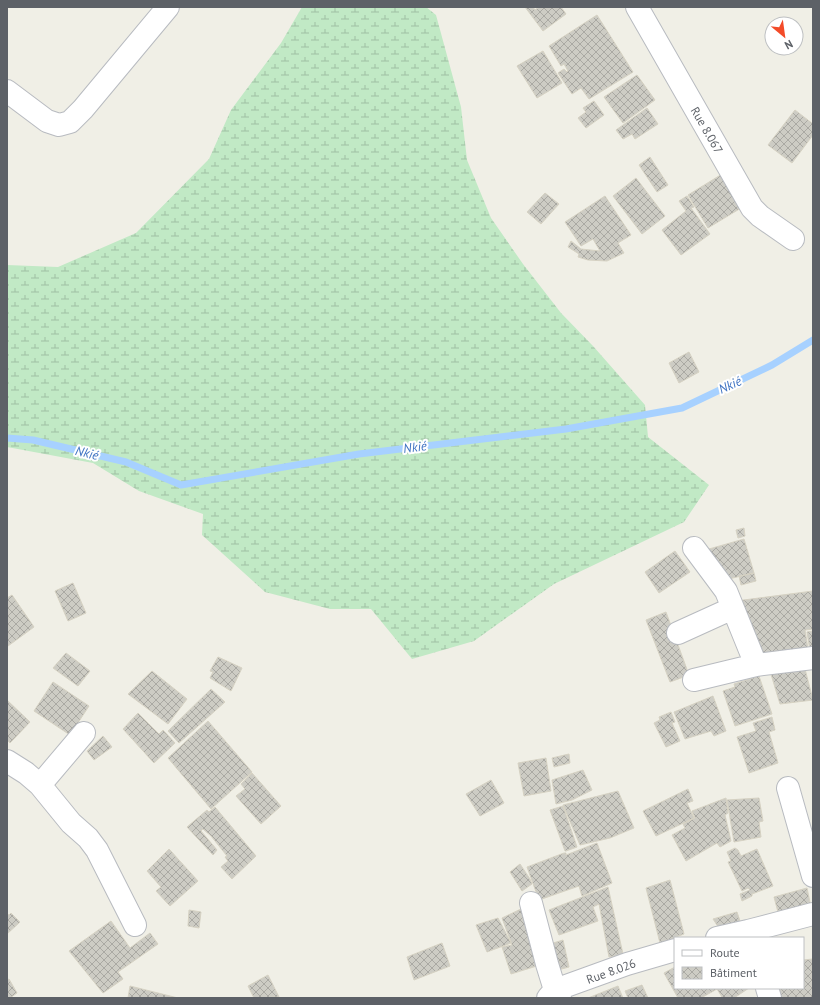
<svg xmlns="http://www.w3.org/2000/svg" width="820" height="1005" viewBox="0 0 820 1005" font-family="'PT Sans',sans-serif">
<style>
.wetland{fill:url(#wetland-marsh)}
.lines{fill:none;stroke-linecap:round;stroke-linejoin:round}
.stream{stroke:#a7d1ff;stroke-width:7}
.building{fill:url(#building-cross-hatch);stroke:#d6d2c3}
.minor-casing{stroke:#b8bbc0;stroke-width:24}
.minor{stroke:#fff;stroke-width:22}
.labels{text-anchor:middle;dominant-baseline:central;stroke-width:4;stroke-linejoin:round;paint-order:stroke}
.street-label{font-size:12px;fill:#5d6167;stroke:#fff}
.water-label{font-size:13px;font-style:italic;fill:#3f73c2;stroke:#fff}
</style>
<defs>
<pattern id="wetland-marsh" width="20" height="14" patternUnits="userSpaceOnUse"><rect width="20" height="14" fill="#c1e9c5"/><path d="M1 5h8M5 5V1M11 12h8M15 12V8" fill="none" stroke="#a0c0a4"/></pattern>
<pattern id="building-cross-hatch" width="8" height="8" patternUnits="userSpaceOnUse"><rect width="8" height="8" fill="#cdccc4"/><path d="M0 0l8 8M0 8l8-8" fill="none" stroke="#aaa9a3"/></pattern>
</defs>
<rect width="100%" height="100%" fill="#f0efe6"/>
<path class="wetland" d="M302 7H426L436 15 461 107 467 160 491 218 523 264 561 313 593 346 645 405 648 437 709 485 684 522 554 584 474 641 412 659 371 609H330L265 592 202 535 203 514 139 491 93 463 7 447V265L58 267 136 233 209 159 231 110 281 43Z"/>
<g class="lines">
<path class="stream" d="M7 438 33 440 126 462 181 485 359 454 566 429 682 408 772 365 813 340"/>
</g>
<path class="building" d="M525 7H533L535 10 539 7H561L566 14 543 31Z
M597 15 633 72 589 99 581 88 572 94 558 73 564 69 567 72 568 71 564 64 561 66 549 46Z
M543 51 562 83 537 98 517 66Z
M637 75 655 100 623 123 604 97Z
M594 101 604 115 586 128 578 118 586 112 583 108Z
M647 108 658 124 635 139 632 134 623 139 616 130Z
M795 110 813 124V135L792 163 768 145Z
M650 157 668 185 657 192 639 165Z
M727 171 746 205 708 228 688 195Z
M636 178 665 216 642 234 613 196Z
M545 193 559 204 541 224 527 212Z
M605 196 631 235 618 243 624 253 607 261 588 260 578 257 579 254 568 247 571 241 581 249 600 251 593 239 581 246 565 222Z
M687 196 694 207 691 208 710 234 681 255 662 230 686 211 679 201Z
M689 352 699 372 679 383 669 363Z
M744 528 745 536 738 538 736 530Z
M744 539 754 573 720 581 709 549Z
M675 551 690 572 659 593 645 572Z
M754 573 756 581 741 585 739 576Z
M73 583 86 613 68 621 55 591Z
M813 591V629L805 630 808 649 757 654 736 601Z
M12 595 34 627 8 646 7 645V598Z
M666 612 689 675 670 682 646 620Z
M813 631V657H811L807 632Z
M66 653 90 671 78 686 53 668Z
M218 657 242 668 231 691 210 678 213 672 210 671Z
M805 669 813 700 780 704 770 671Z
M152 671 187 699 168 724 128 694Z
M759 676 772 714 735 726 723 691 735 687 734 684Z
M53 682 89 706 70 735 34 711Z
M211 689 225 702 179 743 168 731Z
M713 696 726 731 714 736 711 731 685 739 674 712Z
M7 700 30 722 10 743 7 740Z
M671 712 675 722 672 723 680 741 666 747 654 723 660 720 659 717Z
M138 713 159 734 163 730 175 743 154 763 123 729Z
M772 717 775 730 769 732 778 763 749 773 737 737 756 731 753 723Z
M208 721 252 772 211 809 168 758Z
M103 736 112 747 94 760 87 751Z
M569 754 570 763 554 767 552 758Z
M546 758 551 791 524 796 518 763Z
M583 770 592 790 572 800 556 804 552 780Z
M252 773 281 806 261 824 236 796 245 789 241 784Z
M491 780 504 803 480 816 466 794Z
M688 789 693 801 687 803 694 818 656 836 643 811Z
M618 791 634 828 610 838 580 845 563 805Z
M726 798 728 813 725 815 731 841 720 847 717 843 686 861 672 835 685 828 683 824 695 818 692 811Z
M759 798 763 821 759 822 761 837 734 842 727 800Z
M563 806 577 847 566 851H565L550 810Z
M215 807 256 856 232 879 221 867 228 861 225 857 227 856 211 836 203 829 201 831 217 850 213 855 187 827 207 810 209 812Z
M597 843 612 883 582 896 579 886 539 900 527 867 564 853H566V855Z
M735 848 738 850 741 856 757 849 773 886 752 894V896L742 901 740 894 750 890 748 888 742 891 728 862 731 861 727 852Z
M169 849 198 881 170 906 156 891 161 887 147 871Z
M520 864 530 879 532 884 522 891 510 872Z
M670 880 684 934 660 943 646 888Z
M608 887 623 954 609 957 599 904 593 907 598 921 559 935 549 910Z
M807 888 811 907 779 916 774 897Z
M523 908 540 965 511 974 502 947 512 945 502 918Z
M189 910 201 912 199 928 188 926Z
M737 912 740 921 719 928 713 919Z
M11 913 20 922 7 934V914L9 915Z
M498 918 511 943 487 952 476 925Z
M111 921 130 948 150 933 158 944 118 972 123 979 103 993 69 951Z
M563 940 569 967 554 971 550 944Z
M442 943 450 966 414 980 407 957Z
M813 959V998H781L779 989 783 988H803V960Z
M675 967V988H749L734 998H720L722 997 717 989 701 998H678L664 973Z
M268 975 279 997 254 998 248 986Z
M9 979 17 993 10 998H7V980Z
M642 985 648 998H628L625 991Z
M130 986 178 998H128Z
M618 986 623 998H588Z"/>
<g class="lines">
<defs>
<path id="minor" d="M637 7 752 208 760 216 793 239
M7 91 47 121 59 125 70 122 83 109 168 7
M694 548 726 591 756 665
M678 633 733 608
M694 680 756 665 813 658
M7 761 26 773 40 785 71 823 88 838 97 850 135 925
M40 785 84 733
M788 788 813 876
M531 903 547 964 555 990 548 998
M717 938 748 931 813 914
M767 988 770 998
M560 998 555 990 627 964 675 950"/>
</defs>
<use href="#minor" class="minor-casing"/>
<use href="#minor" class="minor"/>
</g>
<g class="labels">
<g class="street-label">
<text transform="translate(707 130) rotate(60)">Rue 8.067</text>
<text transform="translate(611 971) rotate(-20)">Rue 8.026</text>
</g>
<g class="water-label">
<text transform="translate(730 385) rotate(-25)">Nkié</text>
<text transform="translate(415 447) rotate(-7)">Nkié</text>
<text transform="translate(87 453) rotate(13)">Nkié</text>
</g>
</g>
<rect width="820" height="1005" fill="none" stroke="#5d6167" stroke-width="16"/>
<rect x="674" y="937" width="130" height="52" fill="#ffffff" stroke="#bec0c2"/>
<rect x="682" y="950" width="20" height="6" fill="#ffffff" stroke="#bec0c2"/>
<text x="710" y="957" font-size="12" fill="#5d6167">Route</text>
<rect x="682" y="967" width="20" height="12" fill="url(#building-cross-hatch)" stroke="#bec0c2"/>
<text x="710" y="977" font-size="12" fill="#5d6167">Bâtiment</text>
<g transform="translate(784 36) rotate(151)"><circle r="19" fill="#ffffff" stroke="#bec0c2"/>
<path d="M0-3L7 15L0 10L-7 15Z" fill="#f34b29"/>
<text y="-6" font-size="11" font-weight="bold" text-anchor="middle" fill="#5d6167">N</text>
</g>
</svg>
